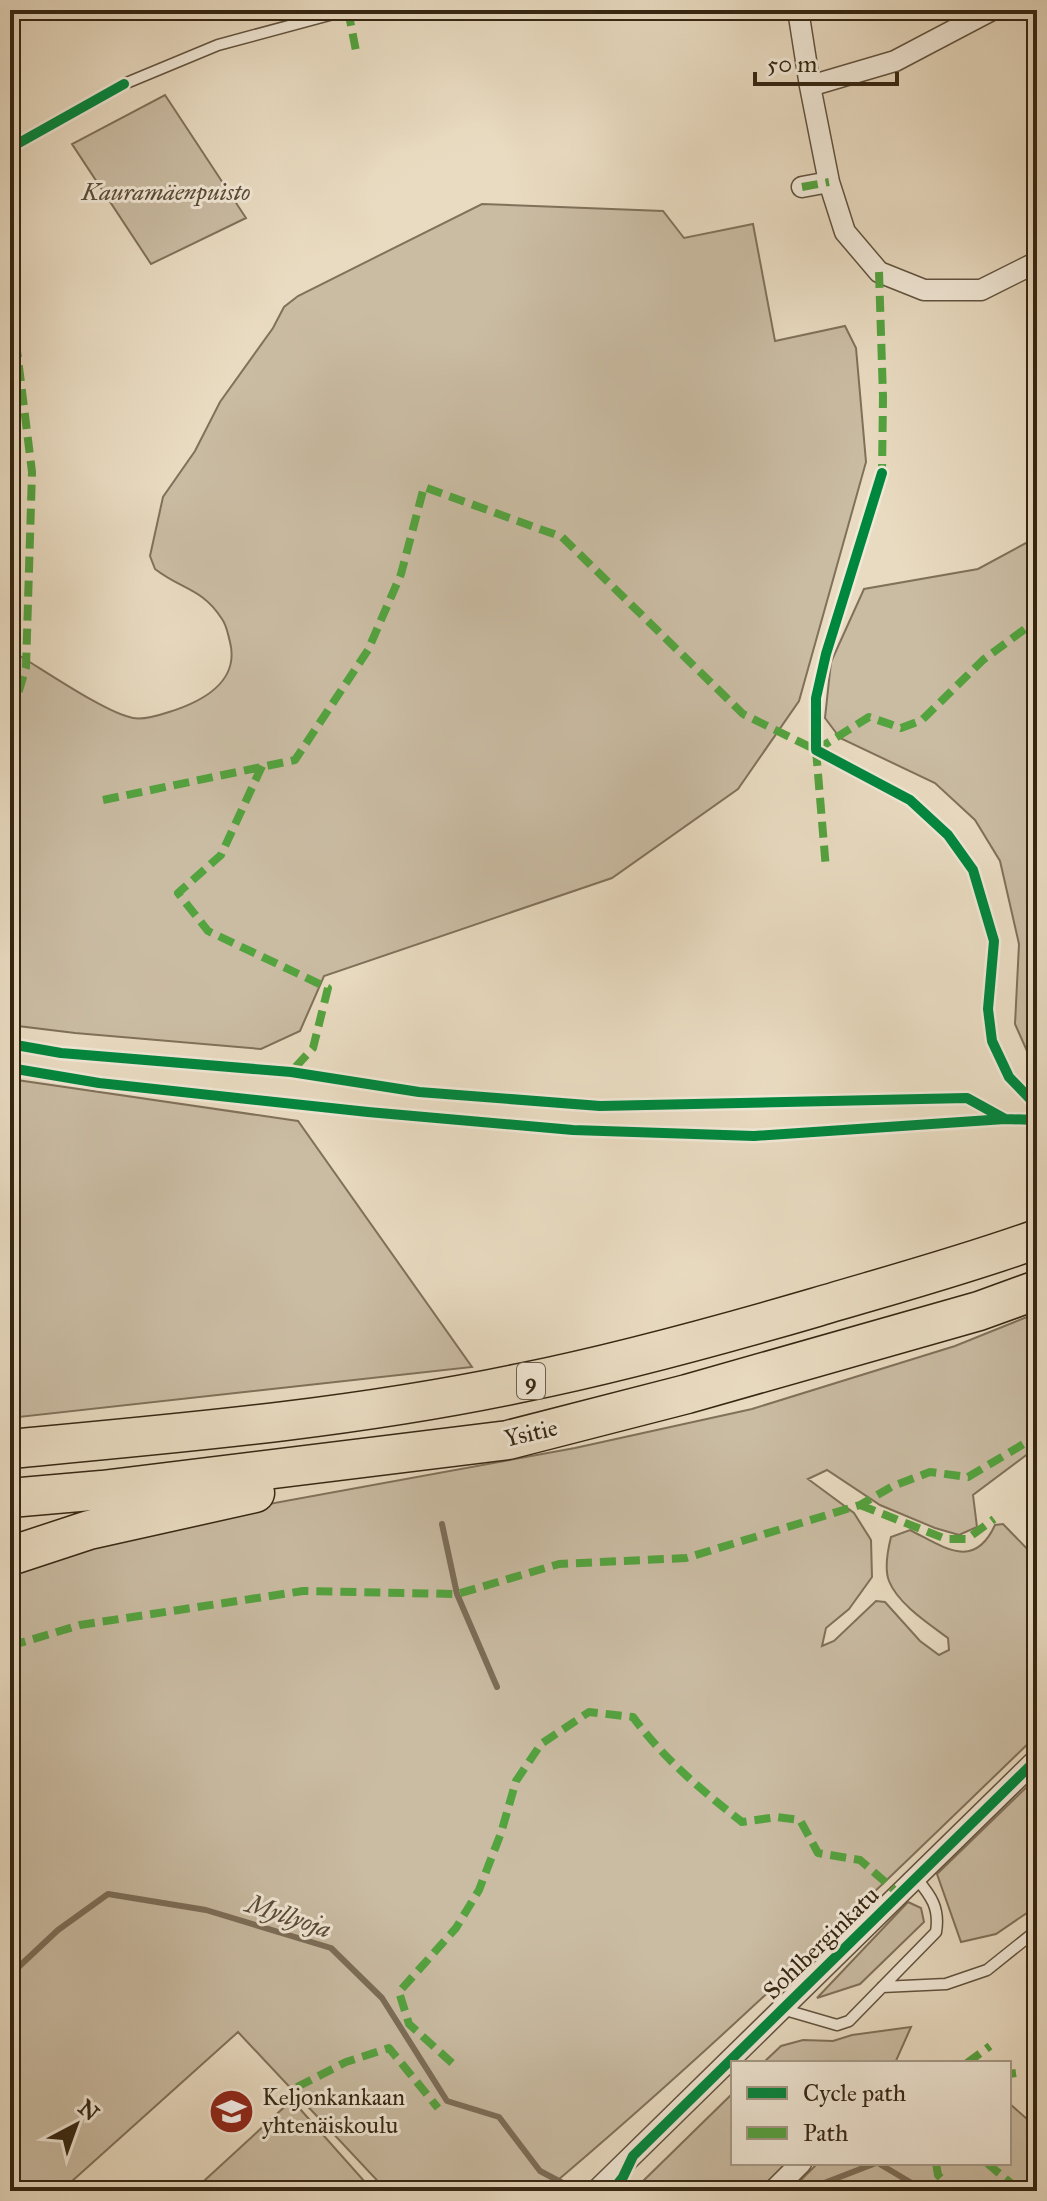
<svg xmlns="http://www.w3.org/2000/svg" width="1047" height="2201" viewBox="0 0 1047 2201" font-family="'IM FELL Great Primer',serif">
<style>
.green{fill:#cabca3;stroke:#80715a;stroke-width:2}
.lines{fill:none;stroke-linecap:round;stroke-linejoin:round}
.stream{stroke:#7c6d58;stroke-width:6}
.service-casing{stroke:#62533e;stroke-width:13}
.minor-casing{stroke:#62533e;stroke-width:23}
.motorway-casing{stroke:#352612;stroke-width:41}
.service{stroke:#f1e8d7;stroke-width:10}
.minor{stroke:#f1e8d7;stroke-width:20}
.motorway{stroke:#e9dbc1;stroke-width:38}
.quiet{stroke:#53a33f;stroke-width:8;stroke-dasharray:16 8;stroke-linecap:butt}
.cycleway-casing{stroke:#f1e8d7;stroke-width:15}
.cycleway{stroke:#00873e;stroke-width:10}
.labels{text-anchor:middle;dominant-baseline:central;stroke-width:6;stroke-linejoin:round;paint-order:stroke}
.shield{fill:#f1e8d7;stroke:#6d604d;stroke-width:2}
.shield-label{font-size:22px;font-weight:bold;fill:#352612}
.park-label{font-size:24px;font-style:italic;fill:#5a4c36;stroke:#f1e8d7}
.street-label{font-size:24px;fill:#352612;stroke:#f1e8d7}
.poi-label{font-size:24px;fill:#352612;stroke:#f1e8d7;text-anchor:start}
.water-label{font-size:26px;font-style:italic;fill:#594a35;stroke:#f1e8d7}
</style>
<rect width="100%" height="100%" fill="#e9dbc1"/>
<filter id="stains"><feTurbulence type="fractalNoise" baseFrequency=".0025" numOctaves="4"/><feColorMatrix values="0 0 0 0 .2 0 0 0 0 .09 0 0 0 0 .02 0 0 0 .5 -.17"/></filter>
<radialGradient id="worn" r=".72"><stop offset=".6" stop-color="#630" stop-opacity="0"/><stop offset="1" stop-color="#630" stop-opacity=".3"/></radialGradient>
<path class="green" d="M165 95 246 218 151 264 72 144Z
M482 204 663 211 684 238 753 224 775 341 845 326 856 348 866 462 799 701 738 789 612 878 324 976 300 1031 261 1049 75 1033 10 1025V650C38 666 105 713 133 718 143 720 160 715 169 712 201 702 240 682 230 642 228 635 227 626 222 619 202 588 182 590 155 569L150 556 163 497 195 451 220 402 273 328 284 307 298 296Z
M1037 537V1064L1031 1060 1015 1024 1019 944 1000 861 975 820 935 783 840 738 825 718 831 662 864 589 978 569Z
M10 1079 298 1121 472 1367 10 1418Z
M1037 1313V1447L973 1495 977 1527 959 1535 935 1528 880 1505 827 1470 808 1479 854 1513 871 1540 872 1577 849 1609 826 1628 822 1646 834 1641 876 1601 885 1602 920 1641 939 1655 949 1650 948 1638C929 1624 898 1604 889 1581 884 1568 888 1549 891 1537L910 1530C944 1547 974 1571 995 1525L1003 1524 1037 1559V1735C877 1890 716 2047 545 2191H387L238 2032 61 2191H10V1569L155 1525 575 1448 752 1409 955 1346Z
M1037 1777V1906L996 1934 961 1942 937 1874Z
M908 1902 921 1908 924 1922 860 1984 817 1998Z
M911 2027 895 2063H763L781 2046 803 2040 833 2041 852 2035Z
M733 2093V2163H792L764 2191H642L639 2185Z
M292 2100 373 2191H193Z
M1009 2103 1037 2128V2191H790L818 2163H1009Z"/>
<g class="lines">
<path class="stream" d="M442 1524 457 1594 497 1687
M10 1975 58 1930 108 1894 206 1910 331 1948 382 1998 447 2101 499 2117 540 2171 574 2189
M878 2163 925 2191
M815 2191 819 2185 876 2163"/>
<defs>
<path id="service" d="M124 84 218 45 348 10
M882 1987 946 1984 987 1970 1037 1930
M782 2009 837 2025 849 2021 936 1932C940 1908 931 1896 917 1879"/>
<path id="minor" d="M798 10 810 86 829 182 845 232 879 272 924 290H981L1037 262
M810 86 895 61 992 10
M802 187 829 182
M596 2191 1037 1759
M773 2191 801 2163"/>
<path id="motorway" d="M10 1449C182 1433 356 1418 525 1382 624 1362 721 1335 817 1307 891 1285 965 1265 1037 1239
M10 1498 102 1490 508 1440 687 1394 979 1311 1037 1290
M10 1556 89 1530 255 1493"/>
</defs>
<use href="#service" class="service-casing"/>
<use href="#minor" class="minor-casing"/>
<use href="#motorway" class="motorway-casing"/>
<use href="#service" class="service"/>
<use href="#minor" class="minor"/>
<use href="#motorway" class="motorway"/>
<path class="quiet" d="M348 10 356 51
M802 187 829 182
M879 272 883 397 882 473
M10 294 32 472 26 667 10 721
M816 750 869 717 901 728 922 720 983 660 1037 620
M816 750 826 869
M262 766 221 855 178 893 208 931 328 988 313 1048 291 1072
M103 800 295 760 368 650 401 574 424 487 562 537 743 714 816 750
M860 1505 946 1539H967L994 1519
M10 1646 80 1625 303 1591 457 1594 559 1564 686 1558 860 1505 893 1486 930 1472 968 1477 1037 1436
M452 2063 409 2024 399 1992 456 1928 479 1890 501 1833 516 1781 541 1744 589 1712 633 1717C664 1759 701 1790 742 1822L777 1817 800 1820 818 1853 860 1860 900 1895
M967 2063 990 2046
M1009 2074 1016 2073
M297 2087 346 2062 389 2048 438 2108
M936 2163 938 2175 953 2191
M987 2163 1020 2191"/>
<defs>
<path id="cycleway" d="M10 148 124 84
M882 473 826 654 816 698V750L910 800 948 835 973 870 994 941 988 1009 992 1041 1009 1077 1033 1102 1037 1116
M10 1044 61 1053 291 1072 419 1092 600 1106 967 1098 1005 1119
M10 1068 99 1083 368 1112 573 1130 754 1136 1005 1119 1037 1120
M612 2191 623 2177 633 2156 1037 1759"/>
</defs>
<use href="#cycleway" class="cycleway-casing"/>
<use href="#cycleway" class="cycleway"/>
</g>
<defs>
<symbol id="school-disc" viewBox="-11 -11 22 22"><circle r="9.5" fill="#8f2418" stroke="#f1e8d7"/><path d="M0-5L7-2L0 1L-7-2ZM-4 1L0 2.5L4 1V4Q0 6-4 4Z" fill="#fff"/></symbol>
</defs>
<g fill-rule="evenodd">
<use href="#school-disc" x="206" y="2086" width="51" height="51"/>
</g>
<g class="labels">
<rect class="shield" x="517" y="1363" width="28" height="36" rx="6"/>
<g class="shield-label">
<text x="531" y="1381">9</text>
</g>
<g class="park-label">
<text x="166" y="192">Kauramäenpuisto</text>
</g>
<g class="street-label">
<text transform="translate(531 1433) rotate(-13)">Ysitie</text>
<text transform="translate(821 1943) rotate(-44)">Sohlberginkatu</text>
</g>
<g class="poi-label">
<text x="262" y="2097">Keljonkankaan<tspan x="262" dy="28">yhtenäiskoulu</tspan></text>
</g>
<g class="water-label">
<text transform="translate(289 1916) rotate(18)">Myllyoja</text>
</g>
</g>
<rect width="1047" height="2201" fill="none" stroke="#e9dbc1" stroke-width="40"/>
<rect x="12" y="12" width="1023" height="2177" fill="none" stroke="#352612" stroke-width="4"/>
<rect x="20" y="20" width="1007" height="2161" fill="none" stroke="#352612" stroke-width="2"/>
<rect x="731" y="2061" width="280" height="104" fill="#f1e8d7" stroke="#a69a88" stroke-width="2"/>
<rect x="747" y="2087" width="40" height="12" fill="#00873e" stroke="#a69a88" stroke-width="2"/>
<text x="803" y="2101" font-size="24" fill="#352612">Cycle path</text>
<rect x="747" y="2127" width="40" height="12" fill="#53a33f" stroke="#a69a88" stroke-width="2"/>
<text x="803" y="2141" font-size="24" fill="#352612">Path</text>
<g transform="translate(76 2125) rotate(41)" stroke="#f1e8d7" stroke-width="6" paint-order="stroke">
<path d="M0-6L14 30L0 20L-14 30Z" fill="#352612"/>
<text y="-12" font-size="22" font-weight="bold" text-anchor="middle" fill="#352612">N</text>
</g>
<path d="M755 72v12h142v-12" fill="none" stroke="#352612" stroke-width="4"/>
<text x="767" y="72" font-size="24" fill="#352612" stroke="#f1e8d7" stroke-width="6" paint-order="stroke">50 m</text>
<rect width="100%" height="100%" filter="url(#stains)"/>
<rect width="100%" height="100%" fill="url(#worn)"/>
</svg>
